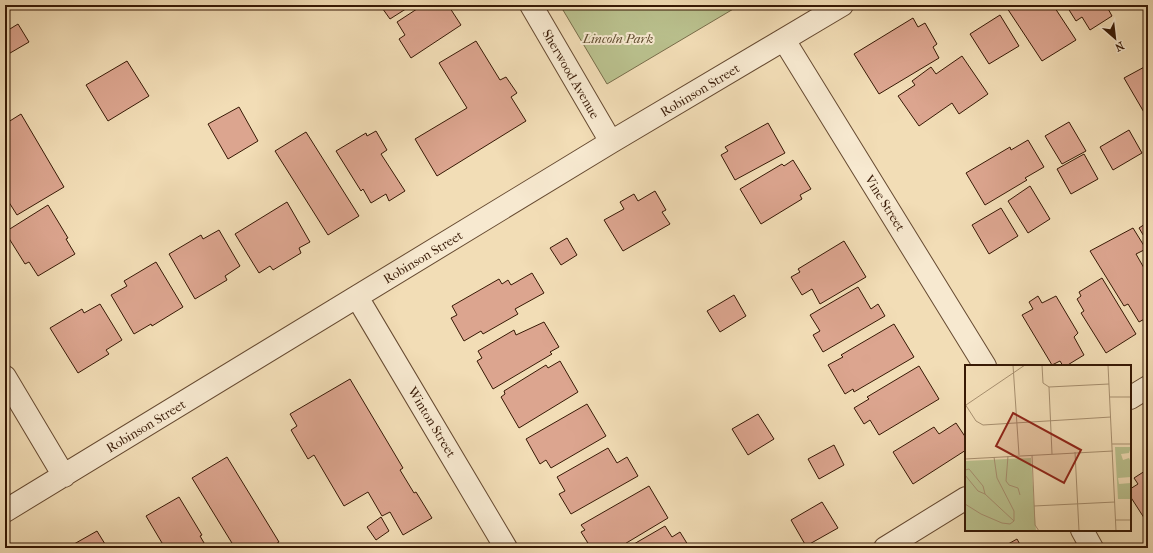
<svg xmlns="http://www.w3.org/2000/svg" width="1153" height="553" viewBox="0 0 1153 553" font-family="'IM FELL French Canon',serif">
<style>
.green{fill:#bac18e;stroke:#786d4a}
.building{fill:#dca58f;stroke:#371905}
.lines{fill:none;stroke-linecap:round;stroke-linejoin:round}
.minor-casing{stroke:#664a31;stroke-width:24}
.minor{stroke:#f7e9d0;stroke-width:22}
.labels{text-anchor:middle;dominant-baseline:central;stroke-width:4;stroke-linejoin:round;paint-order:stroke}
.park-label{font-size:13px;font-style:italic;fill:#5e4b2e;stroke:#f7e9d0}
.street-label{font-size:13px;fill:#371905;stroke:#f7e9d0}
.inset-road{fill:none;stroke:#a78f6f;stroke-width:1}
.view{fill:#8f2418;fill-opacity:0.15;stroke:#8f2418;stroke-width:2}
.inset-edge{fill:none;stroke:#371905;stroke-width:2}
</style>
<rect width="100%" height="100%" fill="#f2ddb6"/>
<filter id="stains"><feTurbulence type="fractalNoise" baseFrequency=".005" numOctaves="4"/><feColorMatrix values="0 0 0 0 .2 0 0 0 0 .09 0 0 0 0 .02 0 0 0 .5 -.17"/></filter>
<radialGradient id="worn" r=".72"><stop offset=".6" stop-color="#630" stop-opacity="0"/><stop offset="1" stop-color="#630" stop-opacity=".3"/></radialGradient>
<path class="green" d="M560 5H740L607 84Z"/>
<path class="building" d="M380 5H412L390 19Z
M423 5H448L461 25 411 58 399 39 405 35 397 22Z
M1005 5H1053L1076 40 1042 61Z
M1066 5H1106L1112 16 1090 30 1082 17 1076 21Z
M1000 15 1019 46 989 64 970 34Z
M913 18 918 27 925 23 937 44 933 47 939 58 879 94 854 54Z
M18 24 29 42 5 56V32Z
M476 41 500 80 506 77 517 93 511 97 526 121 437 176 415 139 467 108 439 63Z
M962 56 988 94 959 114 952 103 919 126 898 96 915 85 912 81 931 67 936 74Z
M127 61 149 96 108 121 86 85Z
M1148 65V112L1145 114 1124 78Z
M239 107 258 141 228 159 208 124Z
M21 114 64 187 17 215 5 196V124Z
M1069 122 1086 151 1062 164 1045 136Z
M768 123 785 153 735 180 721 155 728 151 725 147Z
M1129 130 1142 153 1113 170 1100 147Z
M376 131 387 150 381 154 405 191 389 201 386 194 371 203 363 189 361 191 336 151 366 133 367 136Z
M306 132 359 216 328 235 275 151Z
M1028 140 1044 167 1025 178 1027 180 985 205 966 173 1010 147 1011 150Z
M1084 154 1098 179 1071 194 1057 169Z
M793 160 811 189 800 195 802 199 761 224 740 189 782 164 784 166Z
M1030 186 1050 219 1028 233 1008 201Z
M655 191 666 210 662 212 670 224 623 251 604 220 624 209 620 202 634 194 638 201Z
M287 202 310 242 299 248 301 253 273 270 270 266 259 273 235 234Z
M48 205 68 238 66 239 75 254 38 276 29 262 25 264 5 232Z
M1001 208 1018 236 989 254 972 225Z
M1148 222V243L1139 228Z
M1133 228 1146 249 1136 254 1148 275V317L1139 322 1128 304 1124 306 1090 251Z
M219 230 240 266 225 276 227 280 195 299 169 254 201 235 203 239Z
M567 238 577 255 561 265 550 248Z
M844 241 866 277 820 304 812 289 802 295 791 277 800 272 798 269Z
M156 262 183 307 152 326 151 324 134 334 111 295 127 286 124 281Z
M532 273 544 293 515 309 518 314 483 334 481 331 464 341 451 318 457 315 452 306 499 279 502 284 508 280 511 285Z
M1102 278 1136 334 1106 353 1081 313 1084 311 1077 299 1081 296 1079 292Z
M858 287 871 309 878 304 885 316 823 352 813 335 820 331 810 315Z
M734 295 746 316 720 332 707 311Z
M1038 296 1042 303 1056 296 1078 333 1074 337 1084 355 1066 366H1063L1060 361 1052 365 1022 315 1033 309 1029 302Z
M100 304 122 340 106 350 109 354 78 373 50 328 82 309 84 313Z
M544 322 559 347 550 352 552 354 493 389 477 361 482 358 478 351 514 330 516 335Z
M894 324 914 357 854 392 853 389 845 394 828 365 843 357 841 355Z
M560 361 578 392 519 428 501 397 505 394 504 391 546 365 548 368Z
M919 366 939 399 879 435 870 420 864 424 854 408 869 399 867 397Z
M350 379 403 468 400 470 414 493 416 492 432 518 403 535 390 512 382 516 368 492 344 506 314 455 308 459 291 430 297 426 290 414Z
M587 404 606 436 551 468 546 460 540 464 526 439Z
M758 414 774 439 748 455 732 429Z
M956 423 966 438V450L913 484 893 452 934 427 939 434Z
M834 445 844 465 819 479 808 459Z
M608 448 617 463 627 457 638 476 571 514 559 494 565 491 557 477Z
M227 457 279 542 269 548H235L192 478Z
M1148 469V524L1130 496V489L1138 484 1134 478Z
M649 486 668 518 618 548H591L581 532 585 530 581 525Z
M179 497 202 535 200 536 207 548H165L146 516Z
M822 502 838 528 806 546 791 520Z
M381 517 389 531 376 540 367 527Z
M665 526 672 537 680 532 688 545 683 548H627Z
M97 531 105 544 103 546 104 548H67Z
M1017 539 1022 548H1001Z"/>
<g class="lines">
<defs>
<path id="minor" d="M531 5 611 142
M784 40 985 366
M357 297 506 548
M5 377 64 476
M1130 398 1148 387
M5 511 611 142 842 5
M1082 530 1092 548
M885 548 966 498"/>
</defs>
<use href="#minor" class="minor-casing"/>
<use href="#minor" class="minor"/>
</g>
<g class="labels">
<g class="park-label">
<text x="618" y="38">Lincoln Park</text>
</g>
<g class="street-label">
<text transform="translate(571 74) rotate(60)">Sherwood Avenue</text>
<text transform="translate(700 90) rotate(-31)">Robinson Street</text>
<text transform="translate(885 203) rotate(58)">Vine Street</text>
<text transform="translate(423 257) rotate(-31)">Robinson Street</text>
<text transform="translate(432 422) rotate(59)">Winton Street</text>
<text transform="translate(146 426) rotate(-31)">Robinson Street</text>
</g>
</g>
<g transform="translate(965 365)">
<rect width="166" height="166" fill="#f2ddb6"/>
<path d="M150 82H166L164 88 156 89 158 95 164 93 165 95 166 112 153 113 154 119 166 118V134H153ZM66 93 71 166H0V96Z" fill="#bac18e"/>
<path class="inset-road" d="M48 0 54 90M77 0 78 18 84 22M143 0 151 166M84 22 87 89M84 22 144 19M145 32H166M0 39 11 56 18 60 146 52M1 40 60 0M147 79H166M110 87 114 166M67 90 70 160 74 166M43 91 41 116 44 120 53 123 55 130M0 94 148 86M0 105 4 104 18 121 20 129M0 110 13 126 20 129 49 156M0 139 16 149 37 158 45 159 49 156V146L32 113 29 92M69 141 150 137M151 155H166"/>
<path class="view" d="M48 48 116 85 99 118 31 81Z"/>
<rect width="166" height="166" class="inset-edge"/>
</g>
<rect width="1153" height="553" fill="none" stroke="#f2ddb6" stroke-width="20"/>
<rect x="6" y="6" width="1141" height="541" fill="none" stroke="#371905" stroke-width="2"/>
<rect x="10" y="10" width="1133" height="533" fill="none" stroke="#371905"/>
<g transform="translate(1115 38) rotate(152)" stroke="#f7e9d0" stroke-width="3" paint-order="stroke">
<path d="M0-3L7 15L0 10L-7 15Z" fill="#371905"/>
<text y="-6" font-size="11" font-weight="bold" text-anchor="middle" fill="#371905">N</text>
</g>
<rect width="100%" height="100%" filter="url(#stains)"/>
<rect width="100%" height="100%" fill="url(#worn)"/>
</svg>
